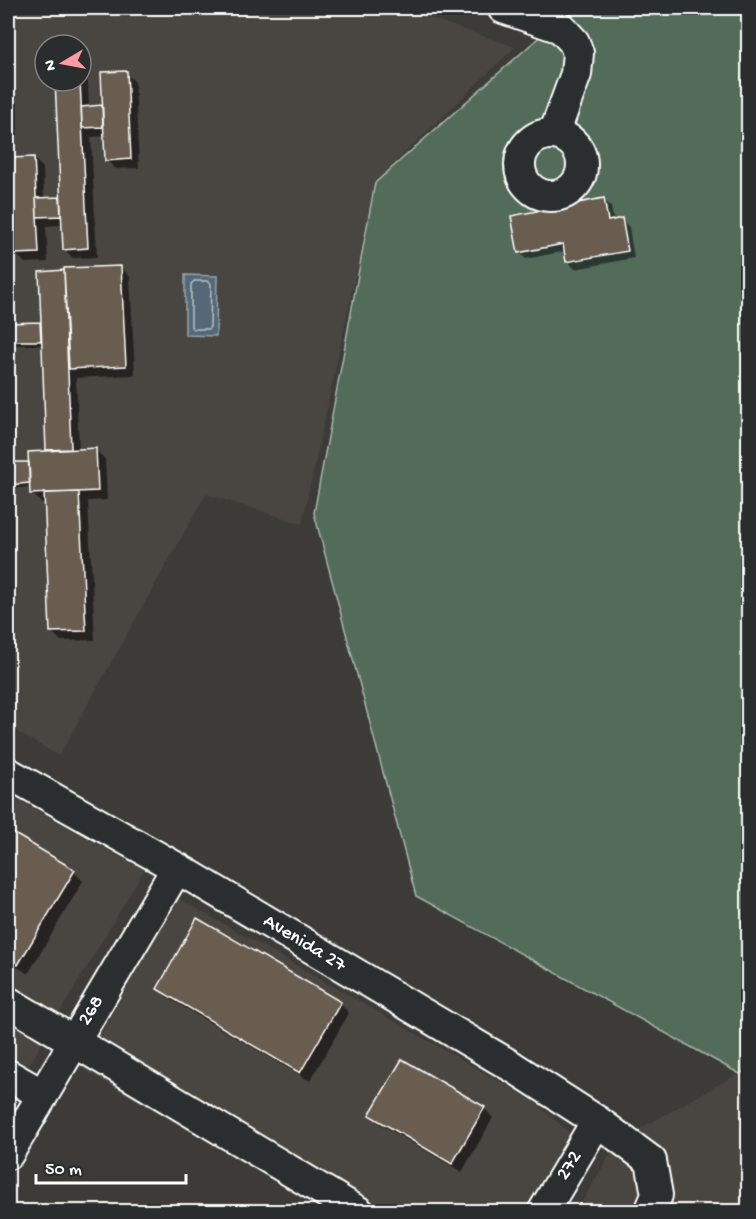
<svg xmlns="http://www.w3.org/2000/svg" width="756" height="1219" viewBox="0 0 756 1219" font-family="'Gochi Hand',sans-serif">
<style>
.built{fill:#49453f;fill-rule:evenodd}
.green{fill:#526c5a;stroke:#a8b6ac;stroke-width:1.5}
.water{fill:#546777;stroke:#98a4ad;stroke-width:1.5}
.shadow{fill:#0007}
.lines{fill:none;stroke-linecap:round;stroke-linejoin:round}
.shore{stroke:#bbc2c9;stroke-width:1.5}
.building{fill:#675d4f;stroke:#fff;stroke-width:1.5}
.minor-casing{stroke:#fff;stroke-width:34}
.minor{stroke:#2a2d2e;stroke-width:30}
.labels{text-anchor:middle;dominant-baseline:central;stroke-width:4.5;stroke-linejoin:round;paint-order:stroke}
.street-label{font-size:20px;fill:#fff;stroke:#2a2d2e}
</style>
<rect width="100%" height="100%" fill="#3c3b38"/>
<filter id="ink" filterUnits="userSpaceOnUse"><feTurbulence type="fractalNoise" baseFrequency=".0167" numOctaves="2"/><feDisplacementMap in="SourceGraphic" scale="12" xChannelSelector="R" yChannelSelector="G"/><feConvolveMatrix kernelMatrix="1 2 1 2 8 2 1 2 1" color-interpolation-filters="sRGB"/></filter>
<g filter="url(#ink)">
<path class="built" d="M22 8H401L515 47 376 181 302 524 206 494 59 756 8 727V31ZM45 45H81V81H45Z
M8 794 144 870 8 1101Z
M178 898 534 1101 572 1135 527 1211H327L81 1068Z
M748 1068V1211L576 1212 618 1141Z"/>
<path class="green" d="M572 8H748V1068L740 1074 416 896 314 513 375 183Z"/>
<path class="water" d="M185 275 217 276 216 336 185 335Z"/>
<path class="shadow" d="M126 73 135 82 139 168 116 169 106 160 105 136 91 137 97 257 73 258 64 249 63 225 46 226 48 262 25 263 16 254 34 159 43 168 44 199 62 198 56 81H81V75L88 82 89 108 103 107Z
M604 200 611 207 614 222 622 220 629 227 634 258 575 269 568 262 566 251 526 259 519 252Z
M121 267 130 277 135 375 76 378 79 450H95L105 459 107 500 88 501 95 640 61 641 52 632 46 503H41L32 493 31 487 8 489V464L30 463 47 451 43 345H8V325L40 324 43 326 40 273Z
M8 832 74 872 83 881 28 974 8 961Z
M159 989 340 1004 349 1013 310 1081 168 998Z
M484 1108 493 1118 462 1172 380 1124 371 1115Z"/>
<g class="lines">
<path class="shore" d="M194 281H208L211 284 210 327 208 329H194L191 327V284Z"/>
</g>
<path class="building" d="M127 71 131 159 105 161 101 72Z
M55 81H80L88 248 63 250Z
M102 105 103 127 82 128 81 107Z
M34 157 39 253 14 254 10 158Z
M60 197 61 216 37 217 36 198Z
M604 198 608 221 622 218 628 251 566 262 563 244 518 253 511 216Z
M121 266 126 366 69 369 64 268Z
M64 270 71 449 46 450 39 272Z
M40 322 41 341H8V323Z
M96 448 98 491 30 494 28 452Z
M8 462H29L30 483 8 485Z
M79 492 86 631 50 632 44 493Z
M8 830 75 870 18 965 8 959Z
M197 918 341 1002 300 1073 157 989Z
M402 1059 485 1107 452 1164 369 1115Z"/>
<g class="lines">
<defs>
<path id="minor" d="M503 8 561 28 574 42 578 53 576 74 554 134
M520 165a31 31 0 1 1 62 0a31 31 0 1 1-62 0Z
M8 773 177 868 513 1067 597 1121 651 1161 657 1195 650 1212
M8 1002 359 1212
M8 1075 43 1095
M8 1154 177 868
M543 1212 597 1121"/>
</defs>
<use href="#minor" class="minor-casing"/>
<use href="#minor" class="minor"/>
</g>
</g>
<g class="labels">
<g class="street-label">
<text transform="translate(304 944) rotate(31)">Avenida 27</text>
<text transform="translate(92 1011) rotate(-59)">268</text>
<text transform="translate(570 1166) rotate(-59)">272</text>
</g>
</g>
<rect width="756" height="1219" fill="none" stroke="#2a2d2e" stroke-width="30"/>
<rect x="15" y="15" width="726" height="1189" fill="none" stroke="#fff" stroke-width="2" filter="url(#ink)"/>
<g transform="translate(63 63) rotate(260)"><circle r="28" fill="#2a2d2e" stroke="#7f8182" stroke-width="1.5"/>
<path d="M0-4.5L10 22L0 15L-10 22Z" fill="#ff9aa2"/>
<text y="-9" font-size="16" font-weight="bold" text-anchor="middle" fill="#ffffff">N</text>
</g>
<path d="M36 1174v9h150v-9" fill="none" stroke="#ffffff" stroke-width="3"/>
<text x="45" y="1174" font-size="18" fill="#ffffff" stroke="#2a2d2e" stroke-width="4.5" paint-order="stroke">50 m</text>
</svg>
